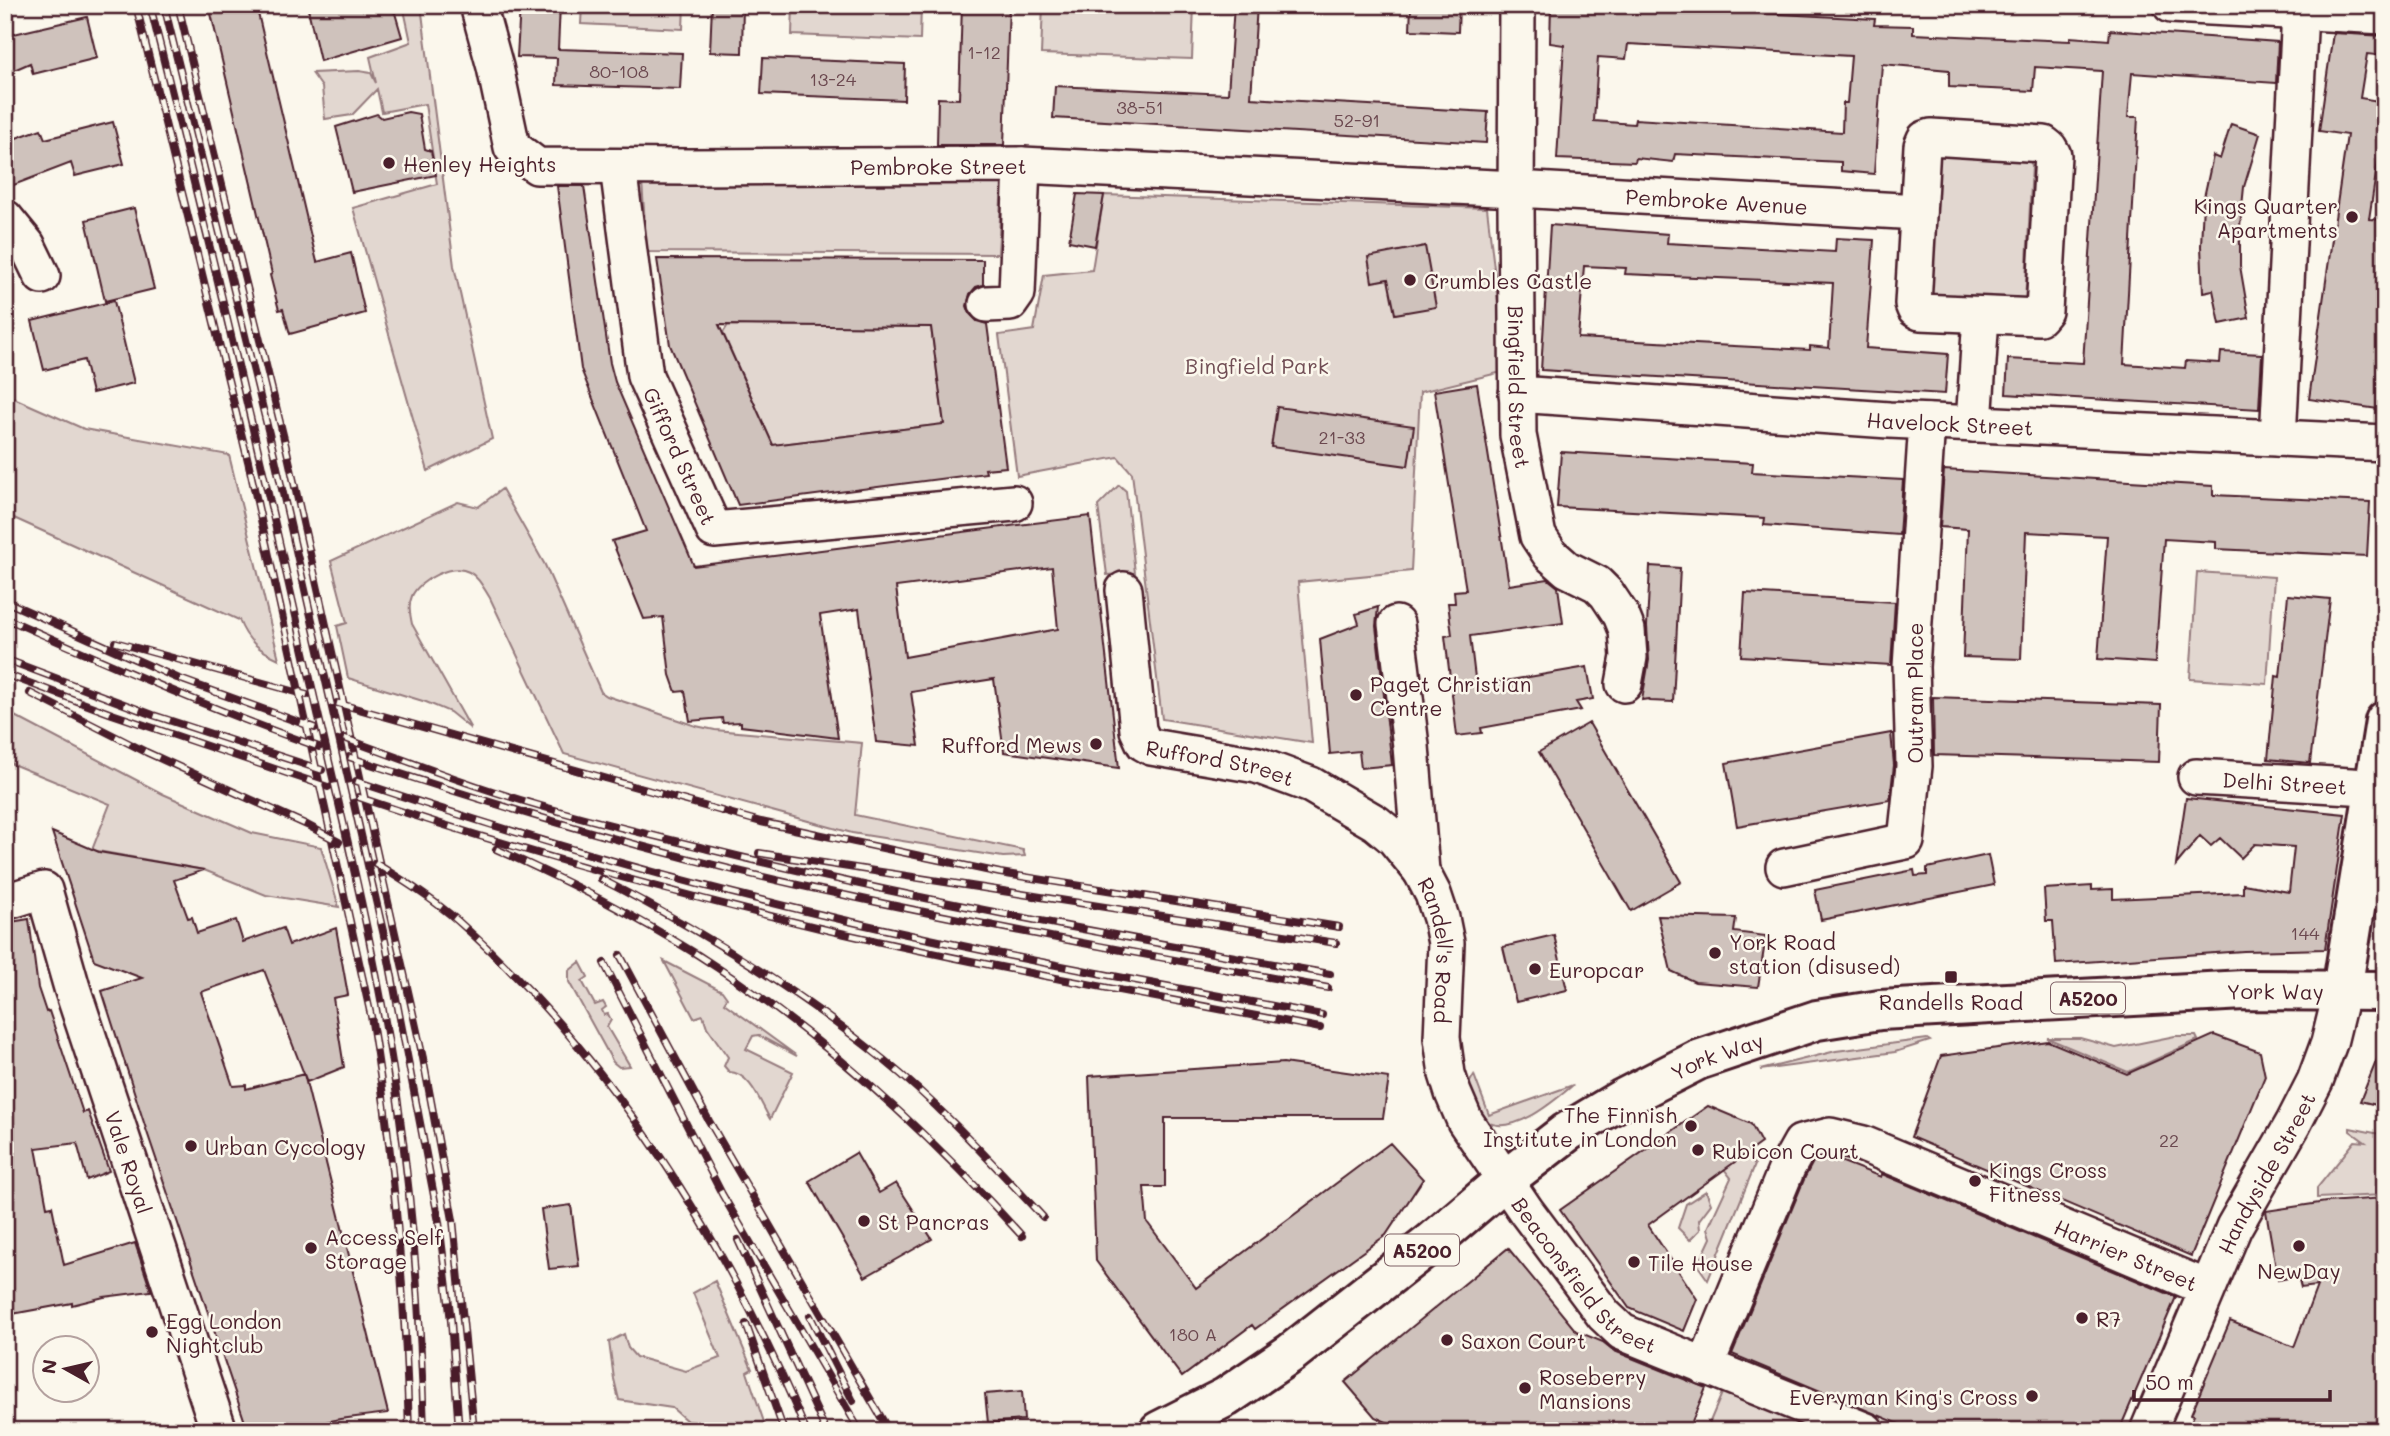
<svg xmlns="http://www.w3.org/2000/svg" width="2390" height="1436" viewBox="0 0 2390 1436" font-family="Mali,sans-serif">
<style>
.green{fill:#e2d7d0;stroke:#967b7e;stroke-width:2}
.building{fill:#cfc2bc;stroke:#4a1f2b;stroke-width:2;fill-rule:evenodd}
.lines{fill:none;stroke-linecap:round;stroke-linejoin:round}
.minor-casing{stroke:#4a1f2b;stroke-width:40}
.major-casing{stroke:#4a1f2b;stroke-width:44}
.minor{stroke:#fbf7ec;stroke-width:35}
.major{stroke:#fbf7ec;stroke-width:38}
.rail-casing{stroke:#4a1f2b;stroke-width:8}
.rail{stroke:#fbf7ec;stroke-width:5;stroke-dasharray:16;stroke-linecap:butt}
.poi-dot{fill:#4a1f2b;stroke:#fbf7ec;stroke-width:2.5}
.labels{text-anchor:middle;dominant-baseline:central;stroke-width:5;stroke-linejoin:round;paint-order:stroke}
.number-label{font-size:18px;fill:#6b484f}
.shield{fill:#fbf7ec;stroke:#7f6065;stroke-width:2}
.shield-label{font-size:19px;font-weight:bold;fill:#4a1f2b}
.poi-label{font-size:21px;fill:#4a1f2b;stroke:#fbf7ec;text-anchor:start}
.street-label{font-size:21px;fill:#4a1f2b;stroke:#fbf7ec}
.park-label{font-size:21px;fill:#704d54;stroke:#fbf7ec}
</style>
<rect width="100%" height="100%" fill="#fbf7ec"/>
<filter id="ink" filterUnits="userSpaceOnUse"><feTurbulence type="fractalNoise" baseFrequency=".0143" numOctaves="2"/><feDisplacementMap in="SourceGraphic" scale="14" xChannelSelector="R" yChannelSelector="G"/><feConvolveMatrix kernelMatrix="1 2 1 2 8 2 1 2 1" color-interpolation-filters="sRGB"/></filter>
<g filter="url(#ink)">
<path class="green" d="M403 5H421L454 266 492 439 428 471 353 208 437 184 425 104 382 112 377 89 352 115 325 119 322 87 312 73 359 71 371 73 376 83 370 57 411 42Z
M582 5H684L683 29 581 24Z
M793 5H921L920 40 792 35Z
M1043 5H1194L1192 59 1041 54Z
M1941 154 2028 159 2032 165 2025 303 1931 301 1927 290 1935 157Z
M1002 181 998 254 647 252 642 182Z
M1104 195 1487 208 1506 371 1420 392 1411 571 1298 582 1312 743 1162 719 1132 473 1118 457 1017 476 999 335 1034 330 1044 275 1092 270Z
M728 325 931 327 944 424 773 445 723 333Z
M5 394 84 429 229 455 279 659C259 650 247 641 239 620L5 514Z
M1119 485 1126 491 1135 573 1107 575 1098 506Z
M502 489 545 565 601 692 607 696 696 726 715 730 862 743 855 815 1023 850 1025 856 1003 857 852 833 564 754 490 598C484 589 479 577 469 572 452 563 419 580 412 596 408 605 410 614 412 624L471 729 450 712 426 702 348 678 337 626 347 623 331 561 458 502 478 507Z
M2197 572 2274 577 2267 684 2190 679Z
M5 711 163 794 252 833 321 847 339 907 266 895 204 870 92 850 110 804 5 761Z
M664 961 722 991 727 998 724 1003 797 1056 758 1035 753 1036 746 1049 793 1072 770 1119C761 1104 750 1072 729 1072L724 1066 728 1057 707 1027 703 1015 694 1018Z
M580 962 588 977 582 981 595 1005 603 1002 606 1007 602 1010 604 1015 608 1014 611 1020 607 1027 630 1066 619 1067 613 1062 569 982V971Z
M2175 1036H2196L2198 1040 2128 1072 2047 1038H2080L2116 1048Z
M1927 1039 1930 1041 1895 1052 1760 1070 1836 1051Z
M1474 1075 1489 1115 1573 1085C1554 1101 1511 1139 1484 1120 1474 1114 1472 1096 1468 1085Z
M2350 1128 2385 1135V1195L2317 1198V1188L2355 1141 2365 1142 2350 1131Z
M1745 1154 1755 1165 1708 1280 1698 1266 1711 1238 1708 1228 1731 1178 1724 1169Z
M1706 1191 1711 1204 1699 1220 1700 1230 1690 1240 1678 1228 1686 1204Z
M715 1281 752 1369 747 1372 767 1431 687 1421 672 1408 619 1400 614 1379 609 1342 624 1334 628 1348 636 1357 686 1371 720 1358 693 1293Z
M1725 1386 1832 1431H1706Z"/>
<path class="building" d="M209 5H256L317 262 351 253 365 313 290 334 283 309 279 310 270 275 272 274Z
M307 5H386V9L395 13 402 37 320 61Z
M520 5H560L558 49 682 53 680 89 556 85 557 58 517 57Z
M712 5H743L742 53 710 52Z
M962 5H1009L1004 145H937L938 98 959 99Z
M1234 5H1257L1251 98 1488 112 1486 143 1053 118 1055 86 1228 94Z
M1411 5H1459L1458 32 1410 30Z
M1551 5H1609L1875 19 1874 25 1913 26V34L2070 41V37L2109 40 2110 30 2278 42 2276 83 2132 73 2128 117H2138L2124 364 2185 368 2186 361 2220 363 2221 352 2262 354 2259 409 2006 394 2008 359 2083 363 2102 71 2035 67 2033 91 1949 87V70L1882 64 1874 174 1841 171V162L1675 154 1673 162 1636 158 1635 162 1557 159 1564 45 1550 43ZM1628 44 1851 56 1847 103H1843L1842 132 1635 119 1634 124 1594 121 1598 57 1626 59Z
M87 17 97 58 33 74 30 63 5 74V36Z
M2333 33 2385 36V56L2367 54 2360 98 2385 102V128H2383L2369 219 2385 220V410L2309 399 2347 135 2319 131Z
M763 58 905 64 904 100 761 94Z
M408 112 419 114 425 149 431 151 436 175 352 192 336 127 377 114 382 118Z
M113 122 124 164 75 176 71 163 11 186 5 172V142L41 129 45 139Z
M2231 124 2260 134 2244 187 2240 226V266L2249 318 2220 324 2213 290 2203 292 2201 246 2203 202 2213 156 2220 159Z
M557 186H584L610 363 615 382 694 566 1090 516 1119 768 1004 752 994 679 911 692 919 746 876 742 859 609 820 615 838 738 741 726V722L723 723 722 718 690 721 685 691 676 692 670 675 663 617 644 619 612 541 646 531 581 369ZM1052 567 1058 629 905 657 896 587Z
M1077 194 1104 195 1095 246 1069 241Z
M134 208 154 289 105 301 86 220Z
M1550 225 1668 234 1667 243 1835 252 1836 238 1874 240 1866 348 1948 354 1945 394 1541 370ZM1584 266 1626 268 1625 274 1833 283 1829 348 1810 346V350L1578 338Z
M1425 246 1436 307 1395 314 1388 279 1372 282 1368 257Z
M657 259 983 260V285L976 287 970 294 967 306 970 314 977 321 987 324 1006 467 985 469 986 473 738 505 670 345ZM719 325 931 327 944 424 773 445Z
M114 301 134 383 92 393 84 360 44 370 32 321Z
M1477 384 1509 585 1548 579 1558 587 1563 623 1470 636 1476 686 1587 667 1593 699 1576 702 1581 710 1481 728 1482 733 1457 736 1445 636 1452 635 1448 603H1455L1454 591 1466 590 1434 391Z
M1277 407 1414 426 1408 466 1271 447Z
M1561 452 1753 463 1752 472 1903 480 1899 535 1764 525 1765 518 1557 507Z
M1944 470 2213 486V495L2370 502 2367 556 2216 549V542L2164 539 2155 663 2098 659 2107 536 2026 532 2021 659 1963 657 1968 529 1940 527Z
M1650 566 1680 568 1673 702 1650 701 1649 699 1642 700 1649 660 1647 626Z
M1745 593 1895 602 1891 665 1741 656Z
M2288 595 2330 599 2310 763 2268 759 2276 676 2280 677Z
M1378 607 1376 626 1392 765 1361 768 1359 751 1330 754 1320 639 1359 624 1356 614Z
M1933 697 2161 705 2159 762 1934 755Z
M1589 723 1681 882 1631 911 1539 752Z
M1891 733 1894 765 1890 800 1737 826 1726 763Z
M2186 798 2345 814 2325 949 2244 951 2056 964 2053 921H2046L2044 889 2092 886V890L2113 889V899L2243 893V884L2289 892 2294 847 2255 844 2241 858 2220 838 2211 846 2200 836 2176 865Z
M52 832 99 852 204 870 174 880 188 918 192 917 197 933 236 920 243 942 283 928 289 945 336 928 348 995 333 998 344 1067 307 1082 304 1074 388 1413 340 1419 283 1431H248L146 1129 102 991 142 978 94 960ZM264 970 304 1074 246 1089V1085L233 1086 201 992Z
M1988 855 1994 885 1821 920 1815 890 1914 870 1915 876 1927 875V868Z
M1658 916 1736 918 1734 932 1766 936 1758 987 1695 982 1671 971Z
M29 919 38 988 46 1012 49 1011 83 1113 88 1111 109 1171 87 1180 77 1143 36 1148 47 1207 52 1206 64 1265 135 1243 151 1291 104 1297 72 1305V1303L12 1314 5 1280V923Z
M1554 935 1567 990 1516 1002 1503 947Z
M2214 1035 2260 1052 2265 1076 2191 1256 1911 1137 1941 1056 2048 1041 2127 1074Z
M2384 1042H2385V1107L2360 1101Z
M1283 1063 1389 1078 1383 1118H1165V1187H1144L1147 1222 1196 1288 1390 1143 1423 1179 1386 1235 1255 1329 1252 1325 1182 1377 1096 1261 1089 1076Z
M1708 1106 1751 1124 1761 1143 1648 1225 1697 1299 1684 1331 1629 1308 1560 1210Z
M856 1153 879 1193 896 1183 932 1239 865 1277 809 1181Z
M1830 1157 1881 1177 1882 1174 2176 1297 2119 1431H1916L1732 1354 1805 1177 1814 1160Z
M2385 1198V1431H2187L2194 1415 2191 1414 2230 1321 2294 1347 2317 1286 2301 1288 2298 1276 2278 1280 2266 1211 2326 1202Z
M571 1205 579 1266 549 1269 541 1209Z
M1508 1248 1576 1331 1603 1342 1614 1351 1706 1388 1688 1431H1407L1375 1417 1345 1382Z
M1022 1391 1024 1420 988 1423 985 1394Z"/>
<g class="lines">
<defs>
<g id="minor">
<path id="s1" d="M478 5 495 67 512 147 537 166 691 167 1022 165 1516 189 1918 212"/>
<path id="s2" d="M1517 5 1516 206 1518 435 1538 536 1550 554 1567 569 1597 584 1607 594 1621 615 1627 630 1629 657 1624 684"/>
<path d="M2171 5 2385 16"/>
<path d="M1931 137 2044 144 2049 148 2053 155 2044 311 2039 317 1920 312 1915 309 1913 304 1922 146 1925 139Z"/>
<path id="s3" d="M618 167 645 376 714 530 1014 503"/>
<path d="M5 218 27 245 42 276"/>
<path d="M987 304 1010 303 1017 293 1022 165"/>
<path id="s4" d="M1517 394 1889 420 2385 443"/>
<path d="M1974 424 1981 316"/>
<path d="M2278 438 2300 12"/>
<path id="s5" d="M1124 590 1138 730 1144 743 1151 747 1257 765 1311 785 1376 823 1394 838 1421 871"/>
<path id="s6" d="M1396 624 1411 746 1421 871 1433 894 1441 918 1446 943 1442 1038 1447 1074 1453 1093 1465 1121 1526 1211 1604 1315 1622 1332 1866 1431"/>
<path id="s7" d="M2196 777 2385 788"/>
<path d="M1784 867 1906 841 1914 766 1911 667 1927 422"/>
<path d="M2359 889 2385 892"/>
<path id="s8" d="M5 902 44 890 72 988 219 1431"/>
<path id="s9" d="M1705 1367 1787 1168 1801 1143 1830 1136 1863 1144 2207 1288"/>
<path id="s10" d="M2148 1431 2234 1227 2293 1124 2315 1081 2329 1043 2342 990"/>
</g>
<g id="major">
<path d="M2342 990 2385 721"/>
<path id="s11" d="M1159 1431 1226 1397 1291 1353 1432 1242 1505 1180 1567 1132 1622 1099 1698 1060 1817 1020 1880 1010 2244 990 2385 991"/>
</g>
</defs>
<use href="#minor" class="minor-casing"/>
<use href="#major" class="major-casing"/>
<use href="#minor" class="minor"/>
<use href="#major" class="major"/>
<defs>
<path id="rail" d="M136 5 248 461 371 1016C394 1154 405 1291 409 1431
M150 5C206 227 259 450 309 674 341 816 378 958 398 1103 413 1211 421 1321 424 1431
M164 5 274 454 385 940 439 1222 451 1321 459 1431
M178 5 287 451 423 1058 453 1220 474 1431
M5 601 177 678 315 728
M5 618C109 664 212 710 319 747
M115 642 307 695
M5 659 153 715 322 770
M5 674 112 714 328 787
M30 693 146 752 307 825 339 842
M337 703 761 822 1000 873 1339 927
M344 738C388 754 430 770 474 785 550 811 630 830 708 849 914 900 1122 937 1330 974
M349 757C512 811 676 860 844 895 1004 930 1166 958 1328 988
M356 781C488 825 621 866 757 899 943 946 1133 980 1322 1015
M358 797C513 849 672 893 832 931 993 968 1157 997 1320 1028
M496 849C566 880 634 915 698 955 819 1032 926 1130 1022 1236
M759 853 1336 943
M375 863C404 881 433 899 458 921 611 1057 728 1243 806 1431
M601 879C702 931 796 989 884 1060 942 1107 992 1163 1043 1217
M620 955 709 1121 889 1431
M604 963 722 1194 860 1431
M738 1240 826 1431
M810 1316 853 1401
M746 1324 784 1431"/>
</defs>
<use href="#rail" class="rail-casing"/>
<use href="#rail" class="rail"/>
</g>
</g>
<g class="poi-dot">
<circle cx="389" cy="163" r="7"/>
<circle cx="2352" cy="217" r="7"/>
<circle cx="1410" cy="280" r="7"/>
<circle cx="1356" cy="695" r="7"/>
<circle cx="1096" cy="744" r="7"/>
<circle cx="1715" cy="953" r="7"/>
<circle cx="1535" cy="969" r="7"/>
<rect x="1944" y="970" width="14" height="14" rx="3.5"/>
<circle cx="1691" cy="1126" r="7"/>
<circle cx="191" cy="1146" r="7"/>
<circle cx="1698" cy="1150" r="7"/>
<circle cx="1975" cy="1181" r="7"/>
<circle cx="864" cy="1221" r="7"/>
<circle cx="2299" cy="1246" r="7"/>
<circle cx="311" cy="1248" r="7"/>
<circle cx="1634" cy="1262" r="7"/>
<circle cx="2082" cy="1318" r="7"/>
<circle cx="152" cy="1332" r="7"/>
<circle cx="1447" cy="1340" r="7"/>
<circle cx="1525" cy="1388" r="7"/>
<circle cx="2032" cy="1396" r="7"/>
</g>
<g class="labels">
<g class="number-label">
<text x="984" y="52">1-12</text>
<text x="619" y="71">80-108</text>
<text x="833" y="79">13-24</text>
<text x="1140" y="107">38-51</text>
<text x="1357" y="120">52-91</text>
<text x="1342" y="437">21-33</text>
<text x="2305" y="933">144</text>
<text x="2169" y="1140">22</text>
<text x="1193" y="1334">180 A</text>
</g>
<g class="shield">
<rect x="2051" y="982.5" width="74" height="31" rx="5"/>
<rect x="1385" y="1234.5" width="74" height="31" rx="5"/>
</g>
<g class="shield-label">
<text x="2088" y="998">A5200</text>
<text x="1422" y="1250">A5200</text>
</g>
<g class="poi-label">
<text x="403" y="163">Henley Heights</text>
<text x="2338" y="205" text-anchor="end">Kings Quarter<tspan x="2338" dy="24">Apartments</tspan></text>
<text x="1424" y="280">Crumbles Castle</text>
<text x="1370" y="683">Paget Christian<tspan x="1370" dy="24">Centre</tspan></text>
<text x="1082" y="744" text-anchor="end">Rufford Mews</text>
<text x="1729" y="941">York Road<tspan x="1729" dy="24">station (disused)</tspan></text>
<text x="1549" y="969">Europcar</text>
<text x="1951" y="1001" text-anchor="middle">Randells Road</text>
<text x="1677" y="1114" text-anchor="end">The Finnish<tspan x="1677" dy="24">Institute in London</tspan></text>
<text x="205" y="1146">Urban Cycology</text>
<text x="1712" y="1150">Rubicon Court</text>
<text x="1989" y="1169">Kings Cross<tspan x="1989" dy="24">Fitness</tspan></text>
<text x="878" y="1221">St Pancras</text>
<text x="325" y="1236">Access Self<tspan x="325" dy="24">Storage</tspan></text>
<text x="1648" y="1262">Tile House</text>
<text x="2299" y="1270" text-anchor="middle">NewDay</text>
<text x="2096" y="1318">R7</text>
<text x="166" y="1320">Egg London<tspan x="166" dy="24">Nightclub</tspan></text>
<text x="1461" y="1340">Saxon Court</text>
<text x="1539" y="1376">Roseberry<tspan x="1539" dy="24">Mansions</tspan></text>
<text x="2018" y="1396" text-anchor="end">Everyman King's Cross</text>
</g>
<g class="street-label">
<text stroke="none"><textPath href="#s1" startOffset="579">Pembroke Street</textPath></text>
<text stroke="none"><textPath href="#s1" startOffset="1358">Pembroke Avenue</textPath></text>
<text stroke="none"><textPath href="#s2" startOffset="382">Bingfield Street</textPath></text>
<text stroke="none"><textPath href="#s4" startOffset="434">Havelock Street</textPath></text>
<text stroke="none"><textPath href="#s3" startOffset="298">Gifford Street</textPath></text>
<text transform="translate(1914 693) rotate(-90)">Outram Place</text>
<text stroke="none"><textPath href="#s5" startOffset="234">Rufford Street</textPath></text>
<text stroke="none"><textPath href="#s7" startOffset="89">Delhi Street</textPath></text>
<text stroke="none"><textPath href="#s6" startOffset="331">Randell's Road</textPath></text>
<text stroke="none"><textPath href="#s11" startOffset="1242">York Way</textPath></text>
<text stroke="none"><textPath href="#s11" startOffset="676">York Way</textPath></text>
<text stroke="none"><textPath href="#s8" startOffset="326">Vale Royal</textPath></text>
<text stroke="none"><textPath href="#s10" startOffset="284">Handyside Street</textPath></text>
<text stroke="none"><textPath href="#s9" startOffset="593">Harrier Street</textPath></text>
<text stroke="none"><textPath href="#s6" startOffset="704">Beaconsfield Street</textPath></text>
</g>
<g class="park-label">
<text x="1257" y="365">Bingfield Park</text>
</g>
</g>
<rect width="2390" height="1436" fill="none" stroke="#fbf7ec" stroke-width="28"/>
<rect x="14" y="14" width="2362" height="1408" fill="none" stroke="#4a1f2b" stroke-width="2.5" filter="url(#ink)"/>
<g transform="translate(66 1369) rotate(278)"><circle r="33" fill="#fbf7ec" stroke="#b4a19f" stroke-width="2"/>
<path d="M0-5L12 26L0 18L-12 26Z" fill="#4a1f2b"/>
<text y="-10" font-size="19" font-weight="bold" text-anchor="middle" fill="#4a1f2b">N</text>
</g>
<path d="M2134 1390v10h196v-10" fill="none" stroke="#4a1f2b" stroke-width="3.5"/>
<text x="2145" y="1390" font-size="21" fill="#4a1f2b" stroke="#fbf7ec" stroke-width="5" paint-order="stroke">50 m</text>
</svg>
